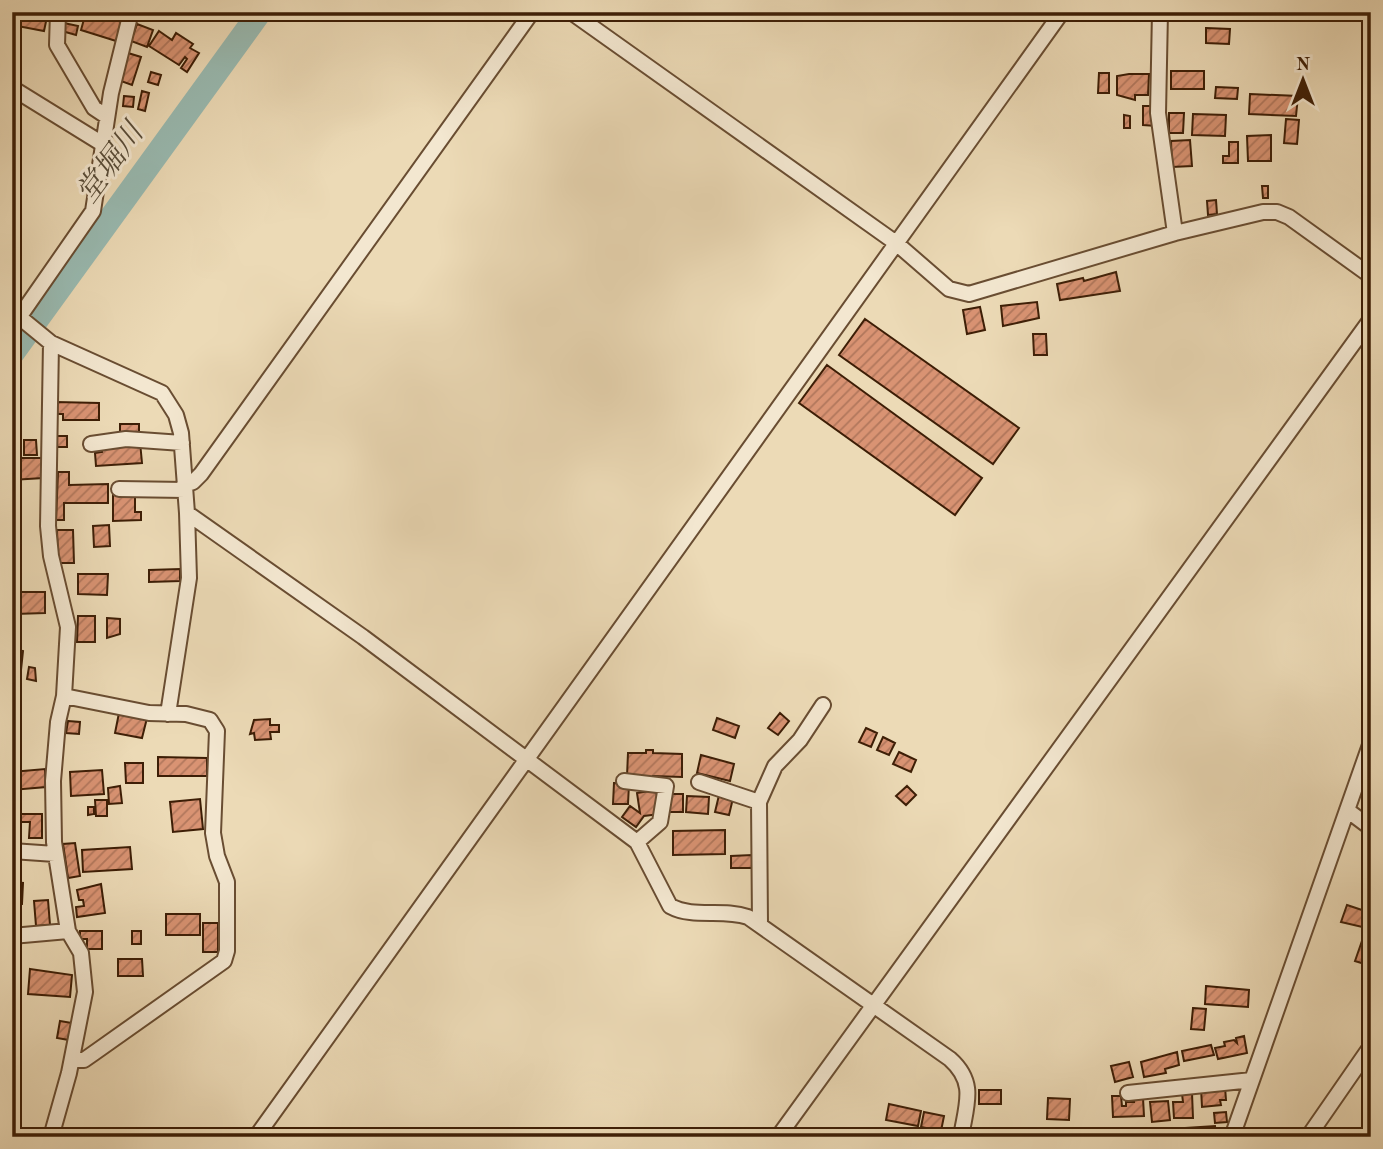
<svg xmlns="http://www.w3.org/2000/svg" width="1383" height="1149" viewBox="0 0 1383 1149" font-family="'Old Standard TT','Noto Serif JP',serif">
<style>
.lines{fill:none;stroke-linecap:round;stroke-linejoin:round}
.river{stroke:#99bab1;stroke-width:24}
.building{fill:url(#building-hatch);stroke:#3d1e06;stroke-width:2}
.minor-casing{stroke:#694d32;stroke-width:18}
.minor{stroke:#f3e7d0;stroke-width:14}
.labels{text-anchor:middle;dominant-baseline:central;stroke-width:6;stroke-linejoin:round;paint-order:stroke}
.water-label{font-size:30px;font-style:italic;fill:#594d39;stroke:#f3e7d0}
</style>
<defs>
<pattern id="building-hatch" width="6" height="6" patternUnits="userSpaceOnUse" patternTransform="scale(1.75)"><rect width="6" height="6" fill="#d99373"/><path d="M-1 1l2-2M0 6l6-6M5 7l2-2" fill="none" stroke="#b1775c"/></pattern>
</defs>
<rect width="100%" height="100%" fill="#ecdab6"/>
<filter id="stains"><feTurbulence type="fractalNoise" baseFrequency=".00286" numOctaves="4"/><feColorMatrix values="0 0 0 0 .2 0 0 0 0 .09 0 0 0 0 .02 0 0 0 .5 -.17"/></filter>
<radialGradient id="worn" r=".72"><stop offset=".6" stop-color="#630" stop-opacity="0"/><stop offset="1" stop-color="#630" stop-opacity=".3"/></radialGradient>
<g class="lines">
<path class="river" d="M12 354 260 12"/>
</g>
<path class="building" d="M12 12H48L44 31 12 25Z
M86 12 122 22 116 41 81 30Z
M64 23 78 26 76 35 62 31Z
M137 24 153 30 147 47 131 41Z
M1206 28 1230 29 1229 44 1206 43Z
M159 31 172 40 176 33 193 44 190 48 199 53 187 72 181 68 187 59 185 57 179 65 149 46Z
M128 53 141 57 132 85 118 80Z
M1171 71H1204V89H1171Z
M151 72 161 75 158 85 148 82Z
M1099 73H1109V93H1098Z
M1129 74H1149L1148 95H1135V100L1117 95V76Z
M1216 87 1238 88 1237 99 1215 98Z
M142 91 149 93 145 111 138 109Z
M1250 94 1298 96 1296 116 1249 114Z
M124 96 134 97 133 107 123 106Z
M1143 106H1156V126L1143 125Z
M1169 113H1184L1183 133H1169Z
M1193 114 1226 115 1225 136 1192 135Z
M1124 115 1130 116V128H1124Z
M1286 119 1299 120 1297 144 1284 143Z
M1271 135V161H1248L1247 136Z
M1190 140 1192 166 1172 167 1171 141Z
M1229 142H1238V163H1223V156H1229Z
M1262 186H1268V198H1263Z
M1216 200 1217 214 1208 215 1207 201Z
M1116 272 1120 291 1060 300 1057 284 1083 278 1084 281Z
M1037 302 1039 318 1003 326 1001 306Z
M980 307 985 330 967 334 963 310Z
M865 319 1019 428 993 464 839 355Z
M1033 334H1046L1047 355H1034Z
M827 365 982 478 955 515 799 403Z
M56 402 99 403V420H63V414H56Z
M12 418H20V441H12Z
M120 424H139V432H120Z
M57 436H67V447H56Z
M24 440H36L37 455H24Z
M140 442 142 463 96 466 95 453 102 452 101 446Z
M12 458H42L43 478 12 480Z
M58 472H69V485L108 484V503H64V520H56Z
M135 491V512H141V520L113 521V492Z
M109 525 110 546 94 547 93 526Z
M57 530H73L74 563H58Z
M180 569V581L149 582V570Z
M78 574H108L107 595 78 594Z
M15 592H45V613L15 614Z
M78 616H95V642H77Z
M107 618 120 619V634L107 638Z
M12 649 23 651 21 670 12 669Z
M29 667 35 668 36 681 27 679Z
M119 713 147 718 142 738 115 733Z
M780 713 789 721 778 735 768 728Z
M717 718 739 726 735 738 713 730Z
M270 719V725H279V732H270L271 739 255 740 254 733 250 734 254 720Z
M68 721 80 722 79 734 66 733Z
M866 728 877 733 871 747 859 742Z
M883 737 895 743 889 755 877 750Z
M646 750H653V753L682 754V777L653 776V779L627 776 628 753H646Z
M899 752 916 760 911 772 893 764Z
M701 755 734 764 730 781 697 773Z
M158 757 207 758V776H158Z
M125 763H143V783H126Z
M45 769 46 787 12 790V772Z
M102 770 104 794 71 796 70 772Z
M614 783 629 784 628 804H613Z
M120 786 122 803 109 804 108 788Z
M907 786 916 795 906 805 896 796Z
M656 790 660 814 644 816 636 827 622 817 630 806 640 813 637 793Z
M720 791 734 794 729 815 715 812Z
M670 794H683V812H670Z
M687 796 709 797 708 814 686 812Z
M200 799 203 829 173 832 170 802Z
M95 800H107V816H96Z
M88 807H94V814L88 815Z
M18 814H42V838H29L30 822H18Z
M725 830V854L673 855V831Z
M75 843 80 876 68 878 63 844Z
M130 847 132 869 83 872 82 850Z
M752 855V868H731V856Z
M12 882 23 883 22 904 12 903Z
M101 884 105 913 77 917 76 907 84 906 83 900H79L77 890Z
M48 900 50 925 36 926 34 901Z
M1347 905 1371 913V929L1341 922Z
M166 914H200V935H166Z
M203 923H218V952H203Z
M80 931H102V949H87V939H80Z
M132 931H141V944H132Z
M1363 938 1371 941V966L1355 961Z
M12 942H21L20 997 12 996Z
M118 959H142L143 976H118Z
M30 969 72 975 70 997 28 994Z
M1206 986 1249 990 1248 1007 1205 1004Z
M1193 1008 1206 1009 1204 1030 1191 1029Z
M60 1021 72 1023 69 1040 57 1038Z
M1244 1036 1247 1053 1218 1059 1215 1048 1225 1046 1224 1042 1234 1040 1237 1043 1236 1038Z
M1211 1045 1214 1055 1184 1061 1182 1051Z
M1177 1052 1179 1065 1165 1069 1166 1073 1144 1077 1141 1062Z
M1129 1062 1133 1077 1115 1082 1111 1066Z
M1225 1087 1226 1100H1220L1221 1105 1202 1107 1201 1088Z
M979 1090H1001V1104H979Z
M1192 1093 1193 1118H1174L1173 1102H1183L1182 1094Z
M1112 1096H1121L1122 1106H1126V1102H1134V1099L1143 1098 1144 1116 1113 1117Z
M1048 1098 1070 1099 1069 1120 1047 1119Z
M1168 1101 1170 1120 1152 1122 1150 1102Z
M889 1104 921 1111 918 1126 886 1120Z
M924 1112 944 1116 941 1131 921 1127Z
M1226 1112 1227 1122 1215 1123 1214 1113Z
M1215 1126 1216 1137H1187L1186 1128Z
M923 1128 948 1133V1137H921Z
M1119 1128H1132V1137H1119Z
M1090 1129 1111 1132V1137H1089Z"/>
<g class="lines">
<defs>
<path id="minor" d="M58 12 57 45 94 108 106 116
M571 12 896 243 949 289 969 294 1175 233 1263 212H1277L1289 217 1371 276
M1160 12 1158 113 1175 233
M12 88 101 143
M12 311 51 343 162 393 176 415 181 433 187 513 363 637 637 842 670 906C694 919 722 908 748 917L950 1059C977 1083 966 1105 961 1137
M20 316 93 211 111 93 131 12
M91 444 126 439 182 443
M184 485 193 482 201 474 532 12
M119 489 185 490
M64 696 149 713 186 714 210 720 217 731 213 833 217 856 227 882V951L224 961 94 1053 84 1060H72
M168 714 189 578 187 513
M624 781 666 786 660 822 637 842
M699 782 759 802
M1347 810 1371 828
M12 851 55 854
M760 924 759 802 775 766 800 740 823 705
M12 936 68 931
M1128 1093 1252 1080
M51 1137 69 1073 85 992 81 953 68 931 54 842 53 781 58 722 64 696 68 627 51 556 48 526 51 343
M256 1137 1062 12
M778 1137 1371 319
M1232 1137 1371 742
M1308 1137 1371 1046"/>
</defs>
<use href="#minor" class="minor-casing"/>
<use href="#minor" class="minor"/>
</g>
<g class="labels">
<g class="water-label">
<text transform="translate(111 164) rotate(-54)">堂堀川</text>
</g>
</g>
<rect width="1383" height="1149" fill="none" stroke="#ecdab6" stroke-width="42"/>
<rect x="14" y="14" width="1355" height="1121" fill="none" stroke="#3d1e06" stroke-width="3.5"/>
<rect x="21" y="21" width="1341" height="1107" fill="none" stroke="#3d1e06" stroke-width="2"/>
<g transform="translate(1303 80)" stroke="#f3e7d0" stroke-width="5" paint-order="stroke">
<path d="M0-5L12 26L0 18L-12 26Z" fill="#3d1e06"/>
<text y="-10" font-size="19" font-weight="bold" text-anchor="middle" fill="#3d1e06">N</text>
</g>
<rect width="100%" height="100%" filter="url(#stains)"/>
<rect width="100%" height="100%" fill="url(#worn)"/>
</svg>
